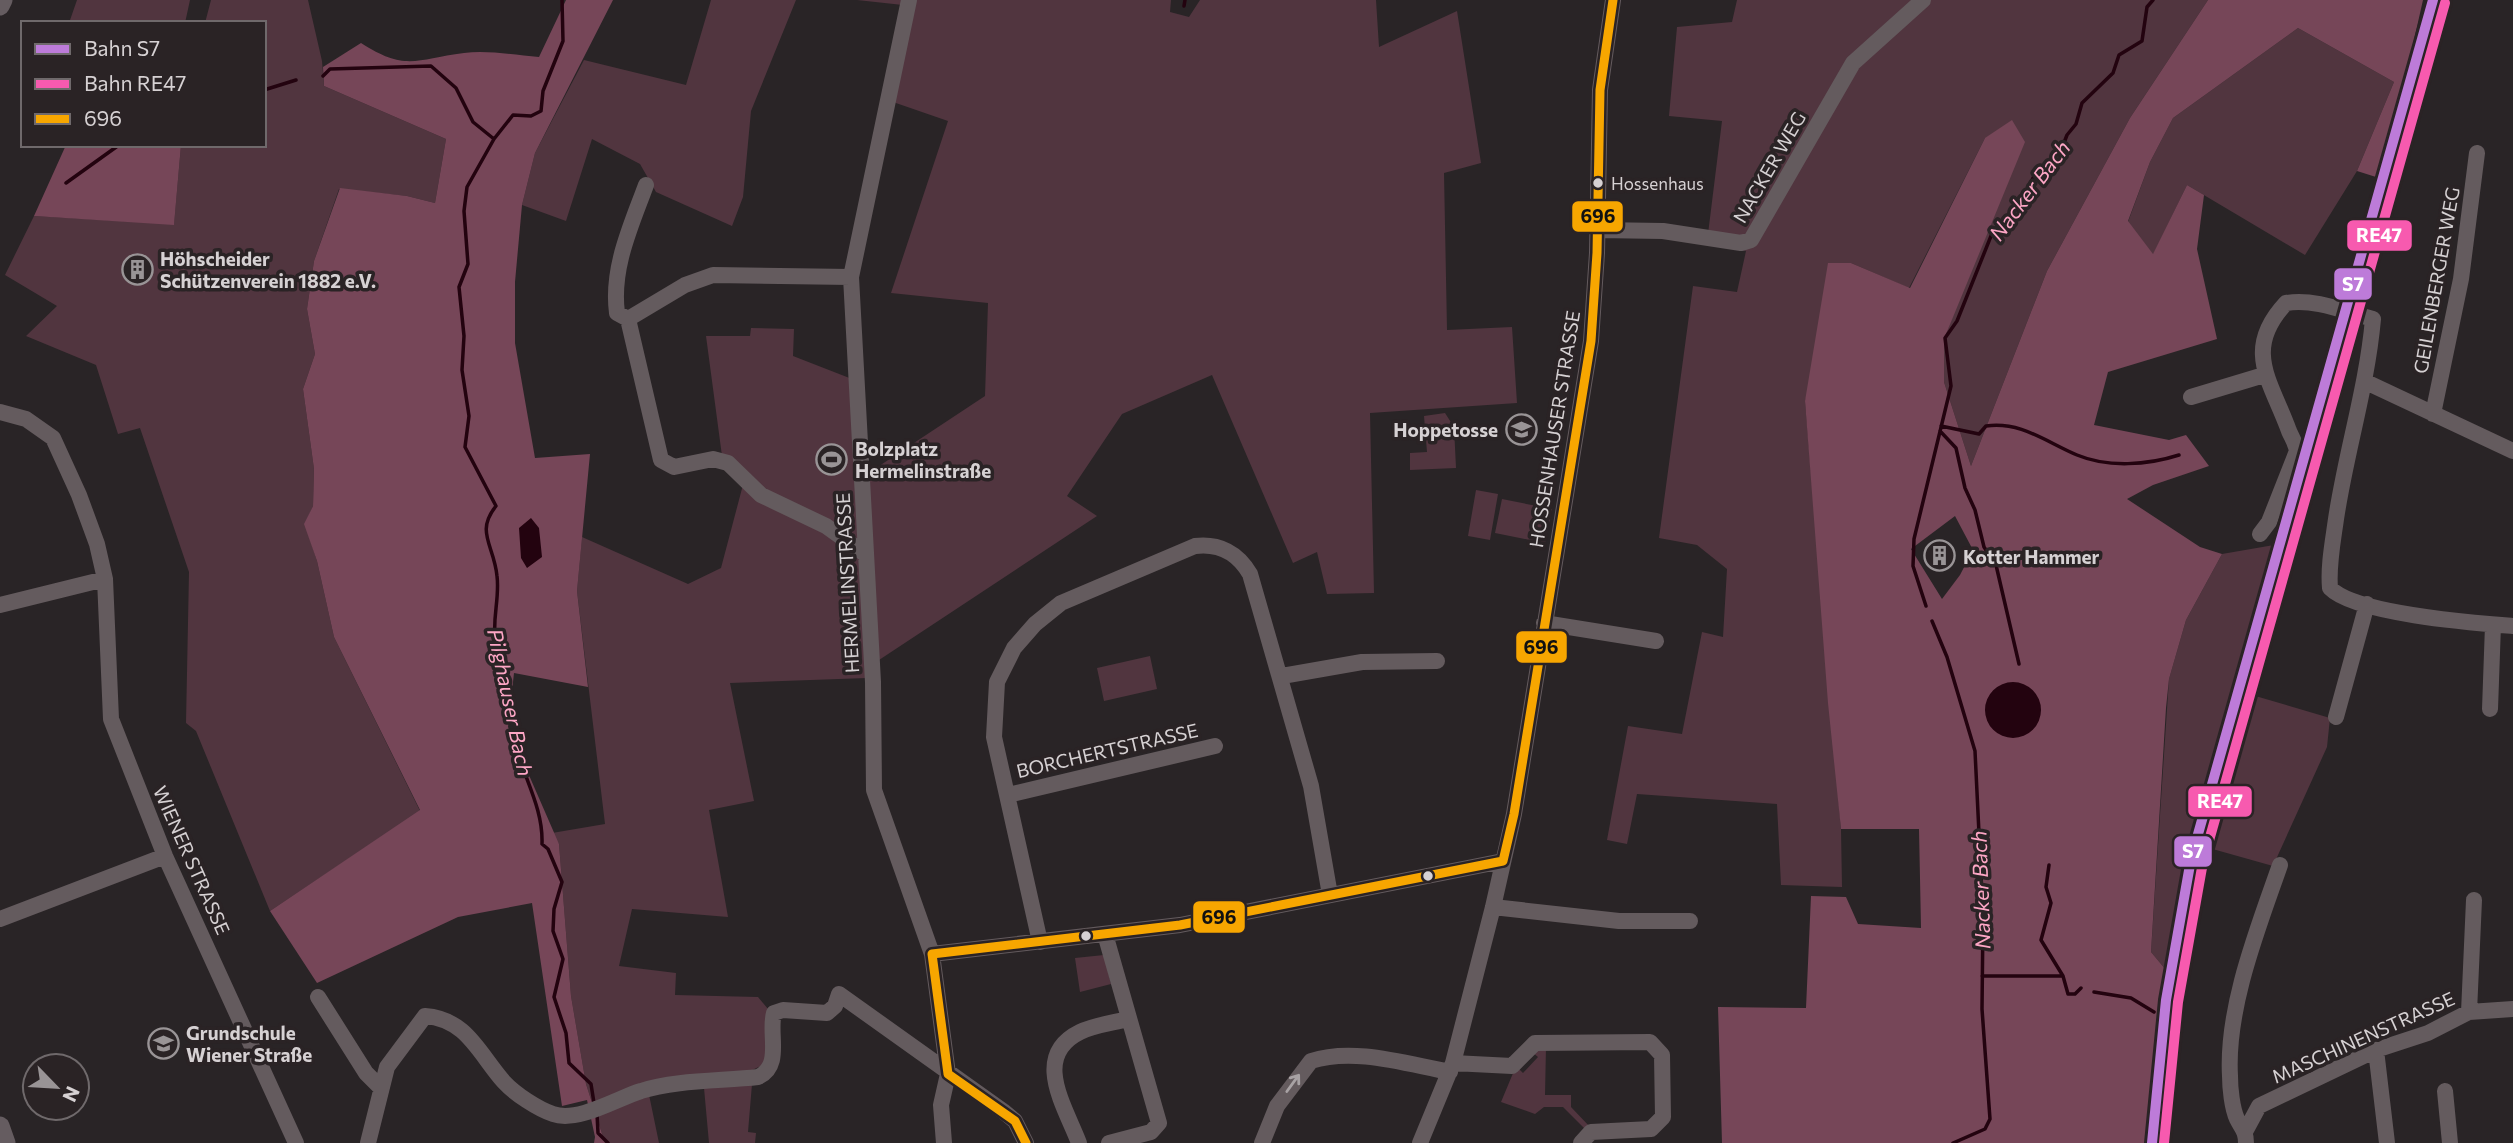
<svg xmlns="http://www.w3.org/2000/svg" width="2513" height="1143" viewBox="0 0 2513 1143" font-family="Commissioner,sans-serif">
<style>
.green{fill:#51353f}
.forest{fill:#764658;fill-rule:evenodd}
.water{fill:#23030f}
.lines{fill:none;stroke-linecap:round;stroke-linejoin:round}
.stream{stroke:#23030f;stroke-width:3.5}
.minor{stroke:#645b5e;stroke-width:16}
.major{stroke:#655c60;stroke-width:19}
.bus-1-casing{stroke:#2a2325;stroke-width:14}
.bus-1{stroke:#f7a600;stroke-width:9}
.rail-1-casing{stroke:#2a2325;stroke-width:16}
.rail-2-casing{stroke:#2a2325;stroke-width:16}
.rail-1{stroke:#bd7bd9;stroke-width:10}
.rail-2{stroke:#f75aaf;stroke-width:10}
.oneway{stroke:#a8a2a4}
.bus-dot{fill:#d6d1d3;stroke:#2a2325;stroke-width:2.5}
.labels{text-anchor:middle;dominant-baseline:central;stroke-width:7;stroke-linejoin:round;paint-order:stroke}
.bus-label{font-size:17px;fill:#d6d1d3;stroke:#2a2325;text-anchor:start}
.street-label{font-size:19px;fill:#d6d1d3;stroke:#2a2325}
.poi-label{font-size:19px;font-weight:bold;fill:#d6d1d3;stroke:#2a2325;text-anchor:start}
.water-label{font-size:21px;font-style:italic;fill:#fda6c5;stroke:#2a2325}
.line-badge{stroke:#2a2325;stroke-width:2.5}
.badge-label{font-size:19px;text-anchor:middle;font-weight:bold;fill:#fff}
.pale-badge-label{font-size:19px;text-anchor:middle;font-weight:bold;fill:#111}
</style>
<rect width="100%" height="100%" fill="#292426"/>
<path class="green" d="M77 0H190L185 23H69Z
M211 0H308L322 61 324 86 446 139 435 203 407 196 339 189 314 261 307 309 315 354 303 389 314 469 313 506 305 524 317 561 334 637 420 811 270 911 196 731 186 723 189 572 140 428 118 434 96 365 26 336 57 306 5 275 34 216 174 224 181 145H264V23H205Z
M711 0H796L751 111 743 197 732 226 656 192 640 164 592 139 566 221 522 205 535 153 584 60 686 85Z
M857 0H1171L1170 12 1189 17 1200 0H1376L1379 47 1457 11 1481 163 1444 173 1447 330 1512 327 1517 403 1370 413 1374 593 1327 594 1317 552 1293 563 1212 375 1122 414 1067 496 1097 516 876 662 867 474 985 396 988 303 891 293 948 121 893 102 912 6Z
M1737 0H2208L2130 118 2047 271 1971 466 1944 382V339L1961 294 1985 138 1909 288 1851 263 1805 401 1841 829 1842 887 1781 885 1777 804 1637 794 1627 844 1607 840 1628 726 1682 734 1702 632 1723 637 1727 569 1697 545 1659 538 1693 286 1737 292 1746 251 1707 242 1722 121 1669 116 1677 27 1732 22Z
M2298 28 2394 82 2357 171 2305 255 2187 185 2153 255 2128 222 2150 162 2173 118Z
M751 328 794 329 793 356 852 379 867 678 730 683 754 801 709 810 728 917 632 909 619 966 676 973 675 995 758 997 768 1009 765 1064 748 1072 647 1085 659 1143H605L586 1084 571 996 559 844 552 833 605 824 577 591 582 537 688 584 721 568 744 481 722 456 706 336H750Z
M1445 413 1454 427 1456 468 1410 470V453L1427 452 1424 416Z
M1476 490 1498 494 1490 540 1468 536Z
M1502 499 1552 509 1545 543 1495 533Z
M2274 545C2232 686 2193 826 2166 970L2151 952 2169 679 2186 620 2222 554Z
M1150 656 1157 689 1104 701 1097 668Z
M2252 695 2330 718 2327 747 2273 866 2209 848Z
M1104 955 1111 984 1080 992 1075 958Z
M1546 1047 1545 1095H1571V1107L1590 1127 1586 1130 1563 1107H1544L1535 1114 1501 1102 1516 1066 1523 1073 1538 1057 1532 1052Z
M752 1084 748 1132 756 1133 755 1143H709L704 1088Z"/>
<path class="forest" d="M566 0H613L535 153 522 205 515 282V343L535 458 590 454 577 591 588 687 514 673 508 727 559 844 571 996 586 1084 605 1143H594L595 1137 587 1100 562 1106 532 903 458 917 317 983 270 911 420 810 334 637 317 561 304 524 313 506 314 469 303 389 315 354 307 309 314 261 340 188 407 196 435 203 446 139 324 86 323 67 361 43C406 72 416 59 464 53 487 50 515 55 539 57Z
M2208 0H2423L2404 84 2376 177 2357 171 2394 82 2298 28 2173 118 2150 162 2128 221 2153 254 2187 185 2204 195 2197 249 2217 339 2108 372 2094 425 2169 440 2186 435 2209 466 2153 485 2127 499 2200 547 2222 554 2186 620 2169 679 2166 708 2151 952 2166 970 2151 1095 2150 1143H1722L1718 1007 1806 1008 1811 896 1846 897 1858 924 1921 928 1919 829H1841L1828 703 1805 401 1828 263H1851L1910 288 1985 138 2012 120 2025 142 1944 339V382L1971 466 2047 271 2130 118ZM1955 516 1973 550 1960 575 1942 599 1911 549Z
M66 145H181L174 225 34 216Z"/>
<path class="water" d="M531 518 539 528 542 557 527 568 521 558 519 528Z
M1985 710a28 28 0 1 1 56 0a28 28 0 1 1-56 0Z"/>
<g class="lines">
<path class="stream" d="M562 0 563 41 543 91 541 111 531 116 513 115 494 139 467 187 464 211 468 264 459 287 464 336 462 370 469 416 465 447 496 506C475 532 494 545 497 576 500 600 491 621 496 645 502 671 512 696 517 723 520 738 519 757 524 771 533 795 543 818 542 844L548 849 562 882 554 909 553 931 563 959 554 997 566 1033 569 1063 591 1084 594 1103
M1184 6 1185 0
M323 76 330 69 431 66 456 88 473 122 494 139
M264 90 296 80
M66 183 119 145
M1941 426 1979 434 1986 426C2021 421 2046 442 2077 455 2108 468 2148 465 2179 455
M1940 431 1956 448 1965 488 1975 510 1984 547 1996 565 2019 664
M1926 606 1913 566 1914 539 1951 386 1945 338 1957 321 1993 231 2022 200 2035 174 2062 148 2067 135 2076 124 2082 103 2113 73 2119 55 2142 41 2147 7 2153 0
M1932 621 1947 657 1975 751 1983 916 1982 1009 1990 1119 1985 1129 1953 1143
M2049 865 2046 887 2051 903 2041 940 2063 976 2068 994H2075L2081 988
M1982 976H2063
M2094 992 2131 998 2154 1012
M597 1114 598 1133 608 1143"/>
<path class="minor" d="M909 0 851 277 873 682 874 790 932 954 948 1074 941 1105 944 1143
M1598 230 1663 231 1741 243 1751 240 1853 63 1923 0
M851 277 713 275 685 285 628 319 661 460 674 467 713 459 728 463 761 495 826 526 865 554
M628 319 617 313C611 268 631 226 646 185
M2366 382 2513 451
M2191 397 2264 375
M0 412 26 419 53 438 79 495 97 544 105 579 111 719 165 856 296 1143
M2433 414 2461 279 2477 153
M2260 534 2269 522 2297 451C2296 444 2292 438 2289 431 2271 381 2242 350 2286 303 2315 298 2346 312 2373 319 2367 387 2346 452 2336 519 2333 541 2328 566 2330 588 2355 614 2475 623 2513 626
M0 605 105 579
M1544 623 1656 641
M1282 676 1362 662 1437 661
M2490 709 2493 625
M2336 717 2367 604
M1008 795 1215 746
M1493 907 1619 921H1690
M0 919 165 856
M1105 934 1159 1123 1151 1132 1109 1143
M1040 942 994 737 997 682 1014 648 1035 624 1061 603 1195 546C1219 543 1238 553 1250 574L1311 786 1330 895
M932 954 1180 925 1503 861
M318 997 366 1073 381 1088
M2469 1012 2474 900
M2376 1050 2387 1143
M1453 1063 1512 1066 1535 1043 1650 1042 1662 1055 1663 1117 1651 1129 1591 1132 1581 1143
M2445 1091 2450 1143
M2246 1130 2259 1106 2376 1050 2428 1033 2469 1012 2513 1009
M368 1143 387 1067 425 1016C467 1019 479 1054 504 1082 515 1094 538 1109 553 1114 578 1123 618 1098 641 1091 674 1080 722 1081 758 1077 783 1066 768 1033 774 1013L783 1010 827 1013 835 1006 839 994 1003 1111 1015 1121 1026 1143
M1079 1143C1065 1106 1031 1056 1080 1032 1094 1025 1113 1023 1128 1019
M1262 1143 1277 1106 1311 1061C1354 1047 1406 1064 1450 1072
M1420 1143 1453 1063 1493 907 1514 814 1591 341 1597 253 1600 90 1613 0
M2246 1143C2246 1131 2242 1129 2237 1119 2232 1108 2230 1088 2230 1076 2226 1008 2258 928 2280 865"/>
<path class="major" d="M0 6 3 0
M0 1126 6 1143"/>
<defs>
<path id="bus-1" d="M1503 861 1514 814 1591 341 1597 253 1600 90 1613 0
M932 954 1180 925 1503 861
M932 954 948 1074
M948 1074 1015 1121 1026 1143"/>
</defs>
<use href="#bus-1" class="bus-1-casing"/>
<use href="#bus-1" class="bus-1"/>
<defs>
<path id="rail-1" d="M2152 1143 2166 1000 2191 859 2433 0"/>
<path id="rail-2" d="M2164 1143 2178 1002 2203 862 2445 3"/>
</defs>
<use href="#rail-1" class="rail-1-casing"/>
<use href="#rail-2" class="rail-2-casing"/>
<use href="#rail-1" class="rail-1"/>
<use href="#rail-2" class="rail-2"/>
</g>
<defs><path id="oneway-shaft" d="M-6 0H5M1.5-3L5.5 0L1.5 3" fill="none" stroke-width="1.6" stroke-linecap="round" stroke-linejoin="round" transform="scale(1.75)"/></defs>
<use class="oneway" href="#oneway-shaft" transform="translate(1293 1083) rotate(-54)"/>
<defs>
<symbol id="building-ring" viewBox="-11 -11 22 22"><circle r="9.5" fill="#2a2325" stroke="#999496" stroke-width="1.5"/><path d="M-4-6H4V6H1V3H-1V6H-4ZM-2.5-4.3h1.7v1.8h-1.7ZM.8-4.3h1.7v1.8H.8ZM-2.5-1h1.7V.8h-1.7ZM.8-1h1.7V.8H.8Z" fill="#999496"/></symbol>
<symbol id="school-ring" viewBox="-11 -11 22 22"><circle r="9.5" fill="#2a2325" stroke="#999496" stroke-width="1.5"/><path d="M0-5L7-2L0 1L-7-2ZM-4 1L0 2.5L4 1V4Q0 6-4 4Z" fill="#999496"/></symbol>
<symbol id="stadium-ring" viewBox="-11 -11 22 22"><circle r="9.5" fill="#2a2325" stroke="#999496" stroke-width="1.5"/><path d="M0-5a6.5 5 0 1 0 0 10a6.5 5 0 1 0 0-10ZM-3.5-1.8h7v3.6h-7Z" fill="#999496"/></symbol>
</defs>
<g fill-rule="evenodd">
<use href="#building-ring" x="120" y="252" width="35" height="35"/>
<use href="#school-ring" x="1504" y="412" width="35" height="35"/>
<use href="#stadium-ring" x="814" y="442" width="35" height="35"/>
<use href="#building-ring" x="1922" y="538" width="35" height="35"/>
<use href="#school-ring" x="146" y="1026" width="35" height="35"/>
</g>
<g class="bus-dot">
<circle cx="1598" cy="183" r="6"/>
<circle cx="1428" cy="876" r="6"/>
<circle cx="1086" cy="936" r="6"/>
</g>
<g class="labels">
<g class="bus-label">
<text x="1611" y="183">Hossenhaus</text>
</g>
<g class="street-label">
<text transform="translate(1769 167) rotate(-60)">NACKER WEG</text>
<text transform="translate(2436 280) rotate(-80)">GEILENBERGER WEG</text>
<text transform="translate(1554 429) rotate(-81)">HOSSENHAUSER STRASSE</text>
<text transform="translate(847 583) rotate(-93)">HERMELINSTRASSE</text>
<text transform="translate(1107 750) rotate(-13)">BORCHERTSTRASSE</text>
<text transform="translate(192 860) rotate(66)">WIENER STRASSE</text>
<text transform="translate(2363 1037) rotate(-24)">MASCHINENSTRASSE</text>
</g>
<g class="poi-label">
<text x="160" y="258">Höhscheider<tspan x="160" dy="22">Schützenverein 1882 e.V.</tspan></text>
<text x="1498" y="429" text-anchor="end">Hoppetosse</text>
<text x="855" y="448">Bolzplatz<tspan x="855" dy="22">Hermelinstraße</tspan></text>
<text x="1963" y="556">Kotter Hammer</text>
<text x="186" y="1032">Grundschule<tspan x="186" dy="22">Wiener Straße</tspan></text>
</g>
<g class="water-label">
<text transform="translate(2029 190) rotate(-53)">Nacker Bach</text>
<text transform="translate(511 702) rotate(78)">Pilghauser Bach</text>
<text transform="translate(1980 890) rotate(-92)">Nacker Bach</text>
</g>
</g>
<g class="line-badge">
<rect x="1571" y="200" width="53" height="33" rx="7" fill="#f7a600"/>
<rect x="2346" y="219" width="67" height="33" rx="7" fill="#f75aaf"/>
<rect x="2333" y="267" width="40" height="34" rx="7" fill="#bd7bd9"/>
<rect x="1515" y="630" width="53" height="34" rx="7" fill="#f7a600"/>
<rect x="2187" y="785" width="66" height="33" rx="7" fill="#f75aaf"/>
<rect x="2173" y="835" width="40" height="33" rx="7" fill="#bd7bd9"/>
<rect x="1192" y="900" width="54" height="34" rx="7" fill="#f7a600"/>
</g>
<g class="badge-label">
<text x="2379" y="242">RE47</text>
<text x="2353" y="291">S7</text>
<text x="2220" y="808">RE47</text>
<text x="2193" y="858">S7</text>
</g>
<g class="pale-badge-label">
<text x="1598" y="223">696</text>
<text x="1541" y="654">696</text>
<text x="1219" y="924">696</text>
</g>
<rect x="21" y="21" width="245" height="126" fill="#2a2325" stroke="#6f696b" stroke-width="2"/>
<rect x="35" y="44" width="35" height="10" fill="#bd7bd9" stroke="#6f696b" stroke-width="2"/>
<text x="84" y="56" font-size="21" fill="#d6d1d3">Bahn S7</text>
<rect x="35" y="79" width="35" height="10" fill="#f75aaf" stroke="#6f696b" stroke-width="2"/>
<text x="84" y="91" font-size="21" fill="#d6d1d3">Bahn RE47</text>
<rect x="35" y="114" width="35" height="10" fill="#f7a600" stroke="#6f696b" stroke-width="2"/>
<text x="84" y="126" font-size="21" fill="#d6d1d3">696</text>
<g transform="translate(56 1087) rotate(115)"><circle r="33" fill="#2a2325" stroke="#6f696b" stroke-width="2"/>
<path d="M0-5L12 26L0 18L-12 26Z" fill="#999496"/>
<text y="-10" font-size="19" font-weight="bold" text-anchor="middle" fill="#d6d1d3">N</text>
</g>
</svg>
